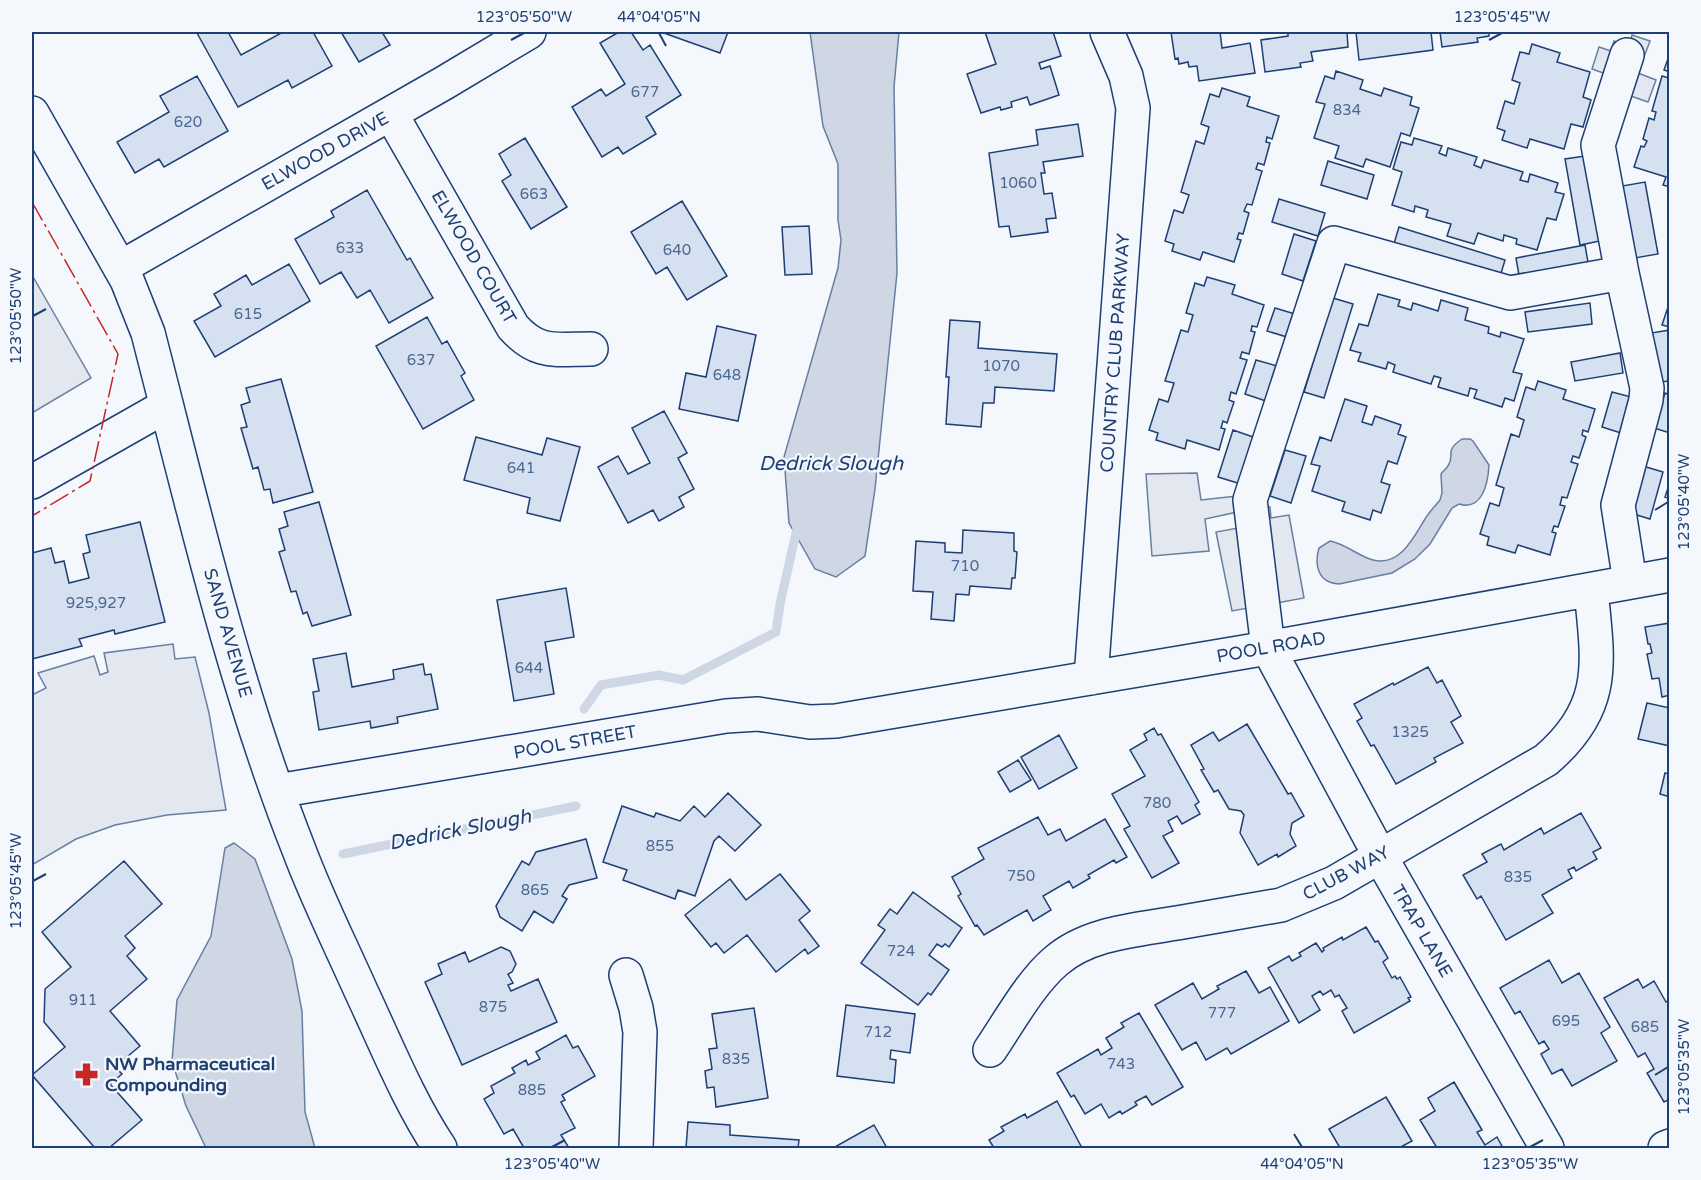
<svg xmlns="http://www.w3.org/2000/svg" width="1701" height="1180" viewBox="0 0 1701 1180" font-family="'Varela Round',sans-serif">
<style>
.parking{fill:#e3e8f0;stroke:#687fa3;stroke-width:1.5}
.water{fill:#cfd7e4;stroke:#687fa3;stroke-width:1.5}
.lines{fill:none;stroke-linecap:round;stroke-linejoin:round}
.stream{stroke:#cfd7e4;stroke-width:9}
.building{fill:#d5e0f0;stroke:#1d3f73;stroke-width:1.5}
.minor-casing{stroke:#1d3f73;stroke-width:36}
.minor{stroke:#f4f7fb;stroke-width:33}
.power{stroke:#c62828;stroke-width:1.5;stroke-dasharray:21 4.5 3 4.5;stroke-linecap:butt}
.ticks{fill:none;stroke:#1d3f73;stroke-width:2}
.labels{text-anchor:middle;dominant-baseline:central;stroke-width:4.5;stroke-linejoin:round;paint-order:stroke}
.number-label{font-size:15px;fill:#4b6792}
.street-label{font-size:18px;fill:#1d3f73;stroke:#f4f7fb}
.poi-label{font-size:18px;font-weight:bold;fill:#1d3f73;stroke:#f4f7fb;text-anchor:start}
.water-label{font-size:20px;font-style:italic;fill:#1d3f73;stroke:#f4f7fb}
.neatline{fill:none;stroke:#1d3f73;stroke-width:2}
.ticks-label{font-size:15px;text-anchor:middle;fill:#1d3f73}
</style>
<rect width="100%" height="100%" fill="#f4f7fb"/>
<path class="parking" d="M1632 35 1650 41 1638 73 1656 80 1648 102 1605 87 1609 75 1592 69 1599 47 1611 51 1614 41 1629 46Z
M32 275 91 378 32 413Z
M1197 473 1201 500 1237 496 1238 493 1270 507 1271 518 1289 515 1304 598 1232 611 1216 532 1244 527 1242 511 1205 519 1209 551 1152 556 1146 474Z
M173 644 175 659 195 657 209 713 226 810 167 815 115 825 76 839 32 865V695L46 688 38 673 94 656 100 675 108 672 104 653Z"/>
<path class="water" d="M810 32H899L894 87 897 273 875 489 865 556 836 577 815 569 789 523 784 457 838 268 841 240 838 220V164L823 126Z
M1462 439H1470L1473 441 1489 465C1488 484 1482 511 1459 504L1452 508 1430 544 1415 559 1392 573 1339 584C1318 583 1314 565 1319 548L1330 541C1346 544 1358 556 1373 560 1400 567 1414 537 1425 519 1429 512 1435 506 1440 500L1442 493 1441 474C1443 471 1446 469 1448 466 1456 454 1443 452 1462 439Z
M234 843 255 859 292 959 302 1011 305 1112 315 1148H206L186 1106 172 1061 177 1000 211 936 225 848Z"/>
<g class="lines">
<path class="stream" d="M584 709 601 685 659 675 683 680 776 632 780 604 798 524
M343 854 576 806"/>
</g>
<path class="building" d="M200 32H228L241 55 283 32H313L332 66 292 88 288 80 238 107 197 33Z
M341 32H382L390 45 359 62Z
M619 32H631L643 50 650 45 681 95 646 117 656 134 623 154 618 147 602 157 572 107 601 89 606 96 625 84 600 43Z
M661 32H728L720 53Z
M985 32H1053L1061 56 1039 63 1041 69 1050 66 1059 95 1030 105 1027 97 1011 102 1012 107 1001 110 1000 107 981 113 967 74 996 64Z
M1171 32H1220L1222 48 1250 43 1255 73 1199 81 1197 66 1189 67 1188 62 1179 64 1178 58 1175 59Z
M1288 32H1347L1348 47 1311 52 1313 61 1300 63 1301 67 1265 72 1261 40 1288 36Z
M1356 32H1431L1433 50 1359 60Z
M1440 32H1489V36L1477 38 1478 42 1442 47Z
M1532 44 1560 53 1557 62 1590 72 1583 97 1591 100 1583 127 1571 124 1564 149 1530 139 1527 148 1502 140 1505 131 1497 128 1505 101 1514 104 1520 83 1512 80 1520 52 1529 54Z
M1670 53V72L1664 70Z
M1336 71 1363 80 1360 89 1381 96 1384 88 1412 97 1410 105 1419 108 1410 136 1401 133 1390 167 1366 159 1363 167 1335 158 1339 146 1314 138 1325 104 1316 102 1325 76 1334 79Z
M1670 75V187L1663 185 1666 177 1634 167 1641 146 1644 147 1647 141 1643 139 1649 118 1654 120 1656 112 1652 111 1662 76 1669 78Z
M197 76 228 131 164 167 159 159 135 173 117 142 169 112 160 96Z
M1222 88 1250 97 1247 106 1279 116 1272 139 1267 137 1266 142 1270 143 1264 165 1258 163 1256 169 1262 171 1252 205 1247 204 1244 211 1249 213 1243 234 1239 233 1237 239 1241 240 1234 262 1203 252 1200 260 1172 251 1174 244 1165 241 1174 210 1183 213 1189 195 1181 192 1196 141 1204 144 1209 127 1201 124 1210 94 1219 97Z
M1078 124 1083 156 1043 162 1045 173H1041L1044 194 1052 193 1056 218 1046 219 1048 232 1011 237 1009 226 999 227 989 153 1038 145 1036 130Z
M525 138 567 207 531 229 502 181 511 175 499 154Z
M1414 138 1442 146 1439 153 1446 156 1448 148 1477 157 1474 165 1481 168 1484 160 1523 172 1520 180 1528 182 1530 174 1558 183 1555 192 1564 194 1556 220 1547 218 1537 250 1516 244 1517 239 1504 235 1503 241 1478 233 1474 244 1447 236 1451 224 1426 217 1428 210 1415 206 1414 212 1392 205 1402 172 1393 169 1401 142 1412 145Z
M1585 156 1600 241 1580 245 1565 159Z
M1328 161 1374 175 1367 199 1321 185Z
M1645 182 1658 254 1635 258 1622 186Z
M367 190 407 260 410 258 433 298 389 323 370 290 357 298 341 272 320 284 295 239 334 217 331 211Z
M1279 199 1325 213 1318 236 1272 222Z
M682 201 727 276 687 300 667 267 656 274 631 232Z
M809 226 812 274 785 275 782 227Z
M1399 227 1505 260 1499 280 1393 247Z
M1294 234 1316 241 1303 281 1282 274Z
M1585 245 1589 268 1520 281 1516 258Z
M289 264 310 301 215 357 194 321 221 306 214 294 246 275 252 285Z
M1207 277 1235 285 1232 294 1264 305 1257 327 1252 326 1251 331 1255 332 1249 354 1242 352 1240 358 1247 360 1236 394 1231 392 1229 400 1234 402 1227 423 1223 421 1221 428 1225 429 1219 450 1187 440 1185 449 1156 440 1158 433 1149 430 1159 399 1168 402 1174 383 1165 381 1181 330 1188 332 1193 315 1186 313 1195 283 1204 286Z
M1378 294 1400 300 1398 306 1411 310 1413 303 1438 311 1441 300 1468 308 1465 320 1489 327 1488 333 1500 337 1501 332 1524 339 1513 372 1522 374 1514 401 1505 398 1502 407 1474 398 1477 390 1470 388 1468 396 1438 387 1441 378 1434 376 1431 384 1393 372 1395 365 1388 362 1386 369 1358 361 1361 353 1350 350 1359 324 1368 326Z
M1333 298 1353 304 1324 398 1304 392Z
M1590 303 1592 324 1528 332 1525 312Z
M1669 304H1670V327L1662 325Z
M1275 308 1295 314 1287 337 1267 331Z
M427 317 442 344 447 341 465 373 461 376 474 400 423 429 376 346Z
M950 320 980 322 978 348 1057 354 1054 391 995 387 994 403H983L981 427 946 424 949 377H946Z
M717 326 756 335 738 421 679 409 686 373 706 377Z
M1670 330V381L1659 382 1651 333Z
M1620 353 1623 373 1575 381 1571 362Z
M1256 360 1277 366 1266 401 1245 394Z
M281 379 313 492 273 503 270 489 264 490 258 467 253 469 241 428 247 427 241 405 250 402 246 388Z
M1538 381 1566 390 1563 399 1595 409 1588 432 1583 430 1582 435 1586 437 1579 458 1573 456 1571 462 1578 464 1567 498 1562 497 1560 505 1565 506 1558 527 1554 526 1552 532 1556 533 1550 555 1518 545 1515 553 1487 545 1489 537 1480 534 1490 503 1499 506 1504 488 1496 485 1511 434 1519 437 1524 420 1517 417 1526 387 1535 390Z
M1612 392 1631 397 1621 433 1602 427Z
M1665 393 1670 395V433L1654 428Z
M1345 399 1367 406 1362 422 1372 425 1375 416 1401 425 1398 434 1406 437 1397 464 1388 461 1381 482 1390 485 1381 513 1373 510 1370 520 1342 511 1345 502 1312 491 1320 466 1311 464 1320 437 1331 441Z
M664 411 687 453 678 458 694 489 679 497 684 507 659 521 653 510 628 523 598 467 618 456 628 474 650 463 632 428Z
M1233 430 1256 438 1241 484 1218 477Z
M476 437 542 455 547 438 580 447 560 521 527 513 530 498 464 480Z
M1285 450 1306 456 1291 503 1270 496Z
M1643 466 1663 472 1650 519 1630 513Z
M1670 482V499L1665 497Z
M319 502 351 615 312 626 307 612 303 614 296 591 291 592 279 552 285 550 279 529 288 526 284 512Z
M140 522 165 622 115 634 114 630 79 639 82 646 32 659V553L51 548 55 563 64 561 69 583 89 578 83 554 90 552 86 535Z
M963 530 1014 533V551L1017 552 1015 578H1012L1011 589 970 586 969 595 956 594 954 621 931 619 933 592 913 591 916 541 945 543V552L962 553Z
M566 588 574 637 545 642 554 694 514 701 497 600Z
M1670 623V695L1662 697 1659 678 1652 679 1647 654 1652 653 1650 644H1648L1645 627Z
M346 653 352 687 394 679 393 670 423 664 425 675 431 674 438 709 397 717 398 723 371 728 370 721 319 730 313 692 319 691 313 659Z
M1428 667 1437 683 1442 680 1461 716 1451 722 1463 743 1434 758 1436 762 1396 784 1374 745 1371 746 1357 721 1362 718 1354 704 1393 683 1394 685Z
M1647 703 1670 708V746L1638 739Z
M1247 724 1288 794 1291 793 1304 816 1292 823 1290 834 1296 846 1278 857 1277 854 1258 865 1240 833 1244 815 1241 811 1229 809 1218 790 1214 792 1201 770 1204 769 1191 745 1213 732 1219 741Z
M1154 728 1158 735 1161 734 1199 802 1195 805 1200 814 1182 824 1177 816 1168 821 1173 831 1163 836 1179 863 1152 878 1124 829 1130 826 1112 794 1145 776 1130 750 1147 740 1144 734Z
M1059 735 1077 768 1039 789 1021 757Z
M1018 760 1031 780 1010 792 998 772Z
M1665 773 1670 774V797L1660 794Z
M728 793 761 825 735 851 719 836 714 841 695 896 678 890 675 899 623 880 627 870 603 862 622 806 654 817 656 813 680 821 694 806 705 817Z
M1581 813 1601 848 1593 852 1597 859 1576 871 1574 867 1568 870 1572 878 1542 895 1553 913 1506 940 1481 896 1477 899 1463 875 1487 862 1482 854 1501 844 1504 850 1541 828 1544 834Z
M1038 817 1048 835 1060 829 1066 841 1105 819 1127 857 1116 863 1114 860 1088 875 1090 878 1073 888 1069 881 1043 896 1051 910 1033 921 1027 910 984 935 977 925 975 926 958 896 961 894 952 877 984 859 978 848Z
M586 839 597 878 569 885 562 896 567 899 553 923 534 911 522 931 500 917 496 906 522 861 529 865 536 852Z
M124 861 162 904 125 936 135 948 127 956 147 979 110 1011 140 1046 115 1067 122 1074 110 1084 142 1120 109 1148H95L32 1075 65 1047 44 1022 45 989 71 967 42 932Z
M780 874 810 911 799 920 819 946 808 954 805 949 776 972 747 935 724 953 716 943 711 947 685 915 730 879 746 900Z
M913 892 962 928 949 947 945 944 942 947 937 944 929 955 949 970 931 995 928 993 918 1005 861 963 885 930 878 925 890 909 897 914Z
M1366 927 1375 942 1378 941 1388 958 1383 962 1392 978 1395 976 1397 979 1400 977 1411 997 1408 998 1410 1001 1354 1033 1342 1011 1347 1008 1339 995 1335 997 1331 990 1323 995 1320 991 1312 996 1320 1010 1299 1023 1268 968 1289 956 1292 961 1301 956 1299 953 1316 943 1322 952 1324 950 1323 948 1342 937 1343 940Z
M501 947 510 951 516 964 512 972 508 974 513 983 508 985 511 991 538 979 557 1022 462 1065 425 982 442 974 438 964 465 952 469 962Z
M1549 960 1562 983 1579 973 1610 1027 1601 1033 1617 1061 1572 1086 1562 1069 1552 1074 1541 1054 1549 1049 1544 1041 1539 1044 1520 1011 1515 1014 1500 988Z
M1246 971 1259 993 1270 987 1289 1021 1231 1054 1227 1048 1206 1060 1196 1042 1182 1050 1155 1005 1193 983 1202 999 1219 989 1217 986Z
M1638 979 1643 988 1654 981 1666 1002 1670 999V1099L1664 1102 1647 1073 1654 1069 1645 1053 1638 1057 1604 998Z
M846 1005 915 1014 910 1053 891 1050 890 1059 896 1060 894 1083 837 1076Z
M754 1008 768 1098 716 1107 714 1087 707 1088 705 1071 712 1069 709 1049 717 1048 712 1014Z
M1139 1013 1183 1087 1152 1105 1146 1096 1135 1102 1137 1105 1122 1114 1120 1111 1109 1118 1101 1104 1085 1114 1074 1095 1071 1097 1057 1073 1098 1049 1101 1055 1112 1048 1106 1038 1124 1027 1121 1023Z
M566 1035 573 1048 578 1046 595 1076 562 1095 565 1100 561 1102 575 1128 561 1135 569 1148H524L513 1129 504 1134 484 1099 494 1093 491 1086 515 1073 512 1068 526 1060 528 1065 540 1059 536 1052Z
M1454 1082 1482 1130 1477 1132 1485 1145 1497 1137 1503 1148H1437L1420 1120 1435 1111 1428 1098Z
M1386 1097 1412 1141 1399 1148H1340L1329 1129Z
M1057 1101 1082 1148H994L989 1140 1004 1131 1001 1127 1025 1114 1027 1118Z
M688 1122 730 1125V1135L799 1140 798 1148H686Z
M874 1125 887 1148H833Z"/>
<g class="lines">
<defs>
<path id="minor" d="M1627 55 1598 145 1622 273 1647 388 1646 400 1618 505 1630 582
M32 113 127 280 148 333C193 507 233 683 299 850 317 898 340 944 361 991 386 1044 408 1100 440 1148
M391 114 513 327C538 355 555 349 591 349
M120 268 444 83 529 32
M32 482 166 406
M1091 678 1133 108 1126 76 1107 32
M277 791 726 716 758 714 810 722 836 721 1268 648 1670 575
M626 975 636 1008 640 1032 636 1148
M990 1050C1009 1022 1031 982 1056 961 1088 933 1136 930 1177 923 1212 917 1246 911 1281 905L1334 883 1546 760C1608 707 1598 662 1591 590
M1547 1148 1380 856 1268 648 1250 500 1334 243 1510 293 1622 273
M1665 1148 1670 1146"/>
</defs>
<use href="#minor" class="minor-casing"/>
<use href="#minor" class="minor"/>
<path class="power" d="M32 202 118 354 90 481 32 516"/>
</g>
<path class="ticks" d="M659 33 666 46M511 40 524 33M1489 40 1502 33M33 316 46 309M1655 510 1668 502M33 881 46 874M1655 1075 1668 1067M1294 1134 1302 1147M552 1147 565 1140M1530 1147 1543 1140"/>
<defs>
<symbol id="pharmacy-bare" viewBox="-9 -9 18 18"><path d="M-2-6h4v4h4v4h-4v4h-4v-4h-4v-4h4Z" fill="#c62828" stroke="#f4f7fb" stroke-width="2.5" paint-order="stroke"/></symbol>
</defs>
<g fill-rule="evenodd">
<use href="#pharmacy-bare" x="70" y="1058" width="33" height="33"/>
</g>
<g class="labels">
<g class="number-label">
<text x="645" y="92">677</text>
<text x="1347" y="110">834</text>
<text x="188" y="122">620</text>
<text x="1018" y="183">1060</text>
<text x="534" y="194">663</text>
<text x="350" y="248">633</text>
<text x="677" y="250">640</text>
<text x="248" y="314">615</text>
<text x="421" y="360">637</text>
<text x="1001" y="366">1070</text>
<text x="727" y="375">648</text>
<text x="521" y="468">641</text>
<text x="965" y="566">710</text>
<text x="96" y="603">925,927</text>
<text x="529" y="668">644</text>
<text x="1410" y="732">1325</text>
<text x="1157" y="803">780</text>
<text x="660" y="846">855</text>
<text x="1021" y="876">750</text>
<text x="1518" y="877">835</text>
<text x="535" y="890">865</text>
<text x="901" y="951">724</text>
<text x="83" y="1000">911</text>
<text x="493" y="1007">875</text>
<text x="1222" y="1013">777</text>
<text x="1566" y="1021">695</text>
<text x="1645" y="1027">685</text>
<text x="878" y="1032">712</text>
<text x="736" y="1059">835</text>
<text x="1121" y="1064">743</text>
<text x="532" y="1090">885</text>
</g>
<g class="street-label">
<text transform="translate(325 151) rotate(-29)">ELWOOD DRIVE</text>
<text transform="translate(474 257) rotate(60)">ELWOOD COURT</text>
<text transform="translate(1115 353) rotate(-86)">COUNTRY CLUB PARKWAY</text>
<text transform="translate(228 633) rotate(74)">SAND AVENUE</text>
<text transform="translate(1271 647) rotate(-10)">POOL ROAD</text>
<text transform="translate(575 742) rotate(-10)">POOL STREET</text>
<text transform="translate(1346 873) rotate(-28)">CLUB WAY</text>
<text transform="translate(1422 931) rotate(60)">TRAP LANE</text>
</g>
<g class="poi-label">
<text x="105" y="1064">NW Pharmaceutical<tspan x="105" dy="21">Compounding</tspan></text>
</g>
<g class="water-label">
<text x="831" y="464">Dedrick Slough</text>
<text transform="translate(460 830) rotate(-11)">Dedrick Slough</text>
</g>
</g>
<rect width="1701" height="1180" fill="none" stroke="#f4f7fb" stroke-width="66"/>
<rect x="33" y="33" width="1635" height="1114" class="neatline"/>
<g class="ticks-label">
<text x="524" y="22">123°05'50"W</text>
<text x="659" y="22">44°04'05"N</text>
<text x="1502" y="22">123°05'45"W</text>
<text transform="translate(16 316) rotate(-90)" y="5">123°05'50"W</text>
<text transform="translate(1684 502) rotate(-90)" y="5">123°05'40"W</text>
<text transform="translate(16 881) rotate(-90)" y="5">123°05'45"W</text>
<text transform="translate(1684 1067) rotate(-90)" y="5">123°05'35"W</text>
<text x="552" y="1169">123°05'40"W</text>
<text x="1302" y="1169">44°04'05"N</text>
<text x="1530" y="1169">123°05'35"W</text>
</g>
</svg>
